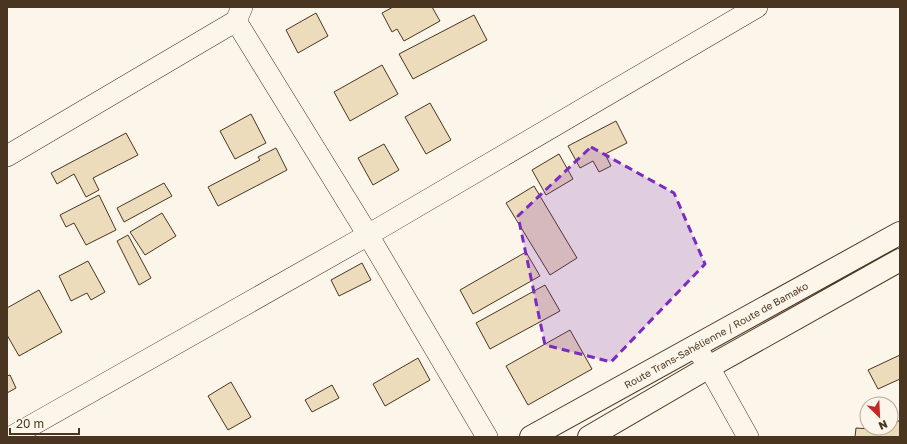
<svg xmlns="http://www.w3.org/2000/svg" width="907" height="444" viewBox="0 0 907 444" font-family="'Golos Text',sans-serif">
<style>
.building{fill:#ecdcbc;stroke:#4a3520}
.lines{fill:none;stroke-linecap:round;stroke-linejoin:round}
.street-casing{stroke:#4a3520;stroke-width:22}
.highway-casing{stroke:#4a3520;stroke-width:24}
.street{stroke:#fbf6e9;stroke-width:21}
.highway{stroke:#fbf6e9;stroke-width:22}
.marked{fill:#7b2cbf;fill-opacity:0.2;stroke:#7b2cbf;stroke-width:3;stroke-dasharray:8 5;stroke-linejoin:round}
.labels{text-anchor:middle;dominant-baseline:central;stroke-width:3;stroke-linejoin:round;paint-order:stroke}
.street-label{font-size:10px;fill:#4a3520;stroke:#fbf6e9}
</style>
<rect width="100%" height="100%" fill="#fbf6e9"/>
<path class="building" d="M393 7H432L440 21 404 41 397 29 392 32 382 13Z
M316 13 328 36 298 53 286 30Z
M474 15 487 40 413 79 399 54Z
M382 65 398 94 350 121 334 92Z
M430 103 451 140 426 154 405 117Z
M251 114 266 143 235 159 220 131Z
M616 121 627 143 605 154 611 166 599 172 593 161 580 168 568 146Z
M126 133 138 155 93 178 99 190 86 197 74 174 57 184 51 173Z
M384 144 399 170 373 185 358 158Z
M276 148 287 170 218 206 208 187 260 160 258 157Z
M559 154 573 179 546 195 532 170Z
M164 183 172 196 124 222 117 208Z
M534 186 577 258 550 275 506 203Z
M99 195 116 230 86 245 74 223 66 227 60 215Z
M162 213 176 236 145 255 130 232Z
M128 235 151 278 139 285 117 241Z
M526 252 540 276 473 314 460 290Z
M88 261 105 292 91 300 87 293 71 301 59 276Z
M362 263 371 280 339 296 331 280Z
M545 285 560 311 490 349 476 323Z
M39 290 62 332 19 356 7 335V308Z
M570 330 592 369 528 405 506 366Z
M900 355V379L878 389 868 370Z
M418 358 430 380 385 406 373 384Z
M10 375 16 388 7 393V376Z
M231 382 251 417 228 430 208 396Z
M332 385 339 398 312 412 305 400Z
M900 420V437H855L856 428 886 430 889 428H891V426Z"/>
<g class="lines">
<defs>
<path id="street" d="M236 21 368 235 487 437
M7 156 236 21 242 7
M695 346 709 367 748 437
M11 437 368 235 757 7"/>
<path id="highway" d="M531 437 900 233
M589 437 709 367 900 260"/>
</defs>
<use href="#street" class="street-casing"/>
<use href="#highway" class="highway-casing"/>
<use href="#street" class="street"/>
<use href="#highway" class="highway"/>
</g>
<path class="marked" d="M591 147 674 193 705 264 611 362 545 345 518 216Z"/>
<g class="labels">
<g class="street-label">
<text transform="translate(716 335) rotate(-29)">Route Trans-Sahélienne / Route de Bamako</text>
</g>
</g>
<rect width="907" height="444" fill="none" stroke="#4a3520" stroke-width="16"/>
<g transform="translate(879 416) rotate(156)"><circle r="19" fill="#fbf6e9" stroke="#b4a999"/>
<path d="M0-3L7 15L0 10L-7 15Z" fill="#c62828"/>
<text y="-6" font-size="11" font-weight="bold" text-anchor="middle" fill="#4a3520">N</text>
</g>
<path d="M10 428v6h69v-6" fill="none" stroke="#4a3520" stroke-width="2"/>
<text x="16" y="428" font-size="12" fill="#4a3520" stroke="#fbf6e9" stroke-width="3" paint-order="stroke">20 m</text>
</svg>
